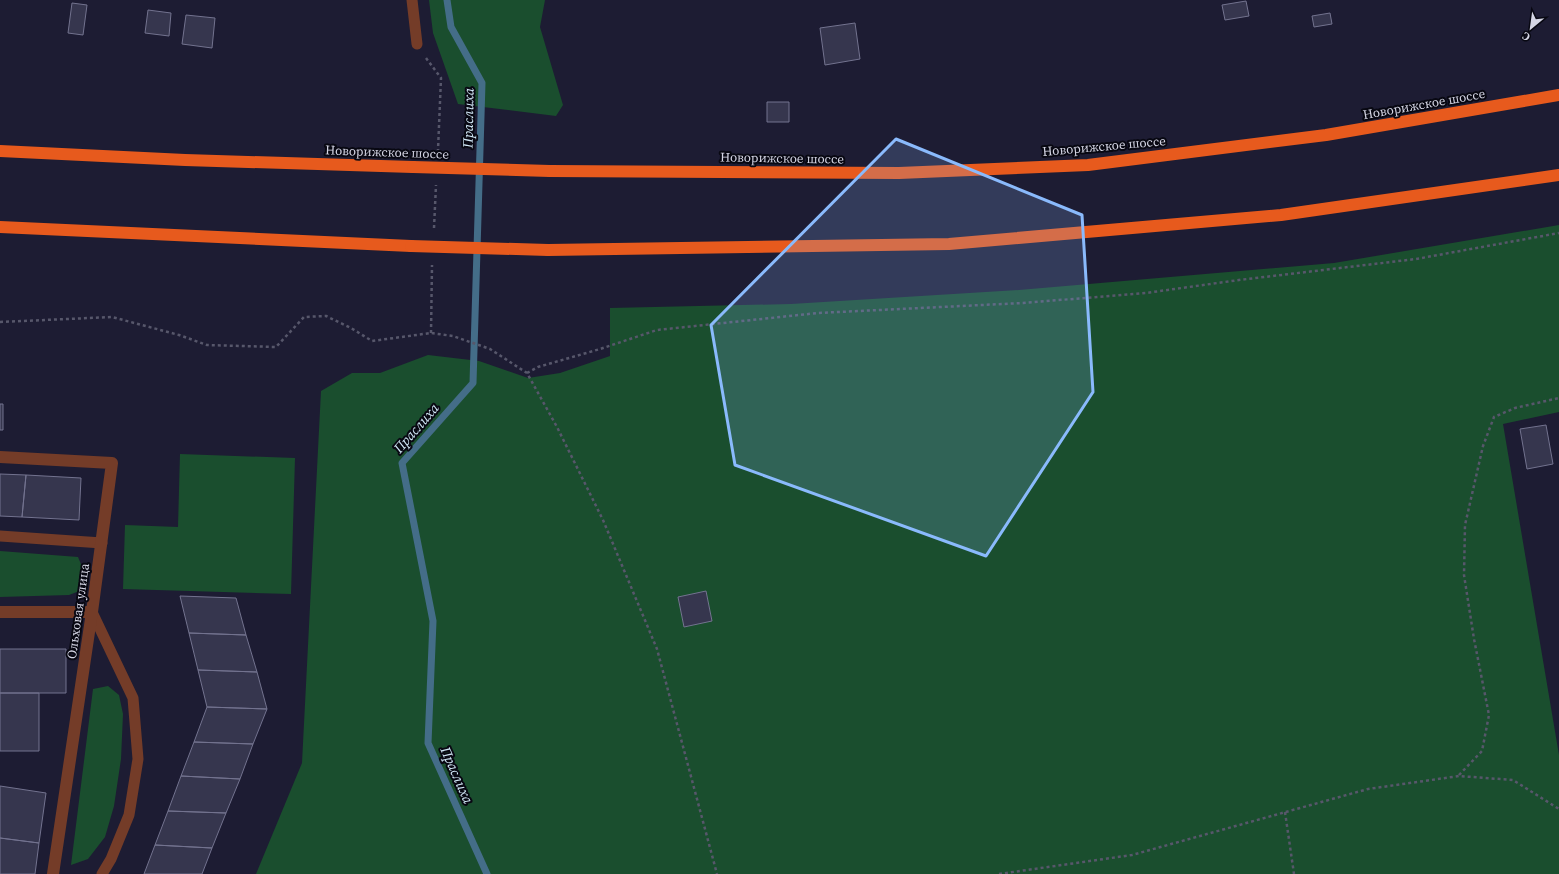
<svg xmlns="http://www.w3.org/2000/svg" width="1559" height="874" viewBox="0 0 1559 874" font-family="'Source Serif 4',serif">
<style>
.green{fill:#1a4e2e}
.lines{fill:none;stroke-linecap:round;stroke-linejoin:round}
.stream{stroke:#446d88;stroke-width:7}
.building{fill:#36364e;stroke:#73738f}
.path{stroke:#57576b;stroke-width:2.5;stroke-dasharray:3 3;stroke-linecap:butt}
.service{stroke:#743c28;stroke-width:11}
.minor{stroke:#743c28;stroke-width:12}
.motorway{stroke:#e75a1d;stroke-width:12}
.motorway-bridge{stroke:#e75a1d;stroke-width:12}
.marked{fill:#8abafc;fill-opacity:0.2;stroke:#8abafc;stroke-width:3;stroke-linejoin:round}
.labels{text-anchor:middle;dominant-baseline:central;stroke-width:4;stroke-linejoin:round;paint-order:stroke}
.street-label{font-size:13px;fill:#d4d5e4;stroke:#080812}
.water-label{font-size:14px;font-style:italic;fill:#d2e8f7;stroke:#080812}
</style>
<rect width="100%" height="100%" fill="#1d1c33"/>
<path class="green" d="M429 0H545L540 27 563 105 556 116 458 104 433 33Z
M1559 225V412L1503 424 1559 755V874H256L302 763 321 391 352 373H380L428 355 479 361 528 378 560 373 610 356V308L791 304 1019 290 1334 263Z
M180 454 295 458 291 594 123 589 125 525 178 527Z
M0 551 78 557 85 574 82 590 69 595 0 597Z
M108 686 119 695 123 714 121 759 114 806 105 837 88 859 71 865 93 689Z"/>
<g class="lines">
<path class="stream" d="M447 0 451 27 482 83 473 383 402 463 433 621 428 743 487 874"/>
</g>
<path class="building" d="M1246 1 1249 16 1225 20 1222 5Z
M72 3 87 5 83 35 68 33Z
M148 10 171 13 169 36 145 33Z
M1330 13 1332 24 1314 27 1312 16Z
M186 15 215 18 212 48 182 44Z
M855 23 860 59 825 65 820 28Z
M767 102H789V122H767Z
M0 404H3V430H0Z
M1546 425 1553 464 1527 469 1520 429Z
M0 474 26 475 22 517 0 516Z
M26 475 81 478 79 520 22 517Z
M706 591 712 621 684 627 678 597Z
M180 596 236 598 246 635 189 633Z
M189 633 246 635 257 672 198 670Z
M0 649H66V693H0Z
M198 670 257 672 267 709 207 707Z
M0 693H39V751H0Z
M207 707 267 709 253 744 194 742Z
M194 742 253 744 240 779 181 776Z
M181 776 240 779 226 813 168 811Z
M0 786 46 793 39 843 0 838Z
M168 811 226 813 212 848 155 845Z
M0 838 39 843 35 874H0Z
M155 845 212 848 202 874H144Z"/>
<g class="lines">
<path class="path" d="M426 58 441 78 438 150
M434 228 436 185
M0 322 112 317 179 335 207 345 276 347 304 317 326 316 351 328 372 341 431 333 453 336 490 349 527 373 557 427 603 520 657 649 717 874
M431 333 432 265
M527 373 538 367 600 349 657 330 818 313 1023 303 1146 293 1239 280 1416 259 1559 233
M1459 775 1482 751 1489 715 1474 639 1464 575 1465 525 1483 446 1494 417 1515 408 1559 398
M1285 812 1294 874
M999 874 1132 855 1368 789 1459 776 1513 780 1559 809"/>
<path class="service" d="M412 0 417 44
M0 536 102 543
M92 612 133 698 138 759 129 815 111 859 102 874"/>
<path class="minor" d="M0 457 112 463 92 612 53 874
M0 612H92"/>
<path class="motorway" d="M0 151 185 160 413 167
M550 171 899 173 1088 165 1326 135 1559 95
M0 227 411 246
M548 250 949 244 1281 215 1559 175"/>
<path class="motorway-bridge" d="M413 167 550 171
M411 246 548 250"/>
</g>
<path class="marked" d="M896 139 1082 215 1093 392 986 556 735 465 711 325Z"/>
<g class="labels">
<g class="street-label">
<text transform="translate(1424 104) rotate(-10)">Новорижское шоссе</text>
<text transform="translate(1104 146) rotate(-5)">Новорижское шоссе</text>
<text transform="translate(387 152) rotate(2)">Новорижское шоссе</text>
<text transform="translate(782 158) rotate(1)">Новорижское шоссе</text>
<text transform="translate(78 611) rotate(-82)">Ольховая улица</text>
</g>
<g class="water-label">
<text transform="translate(468 118) rotate(-89)">Праслиха</text>
<text transform="translate(416 428) rotate(-49)">Праслиха</text>
<text transform="translate(457 775) rotate(66)">Праслиха</text>
</g>
</g>
<g transform="translate(1531 28) rotate(209)" stroke="#080812" stroke-width="3" paint-order="stroke">
<path d="M0-3L7 15L0 10L-7 15Z" fill="#d4d5e4"/>
<text y="-6" font-size="11" font-weight="bold" text-anchor="middle" fill="#d4d5e4">С</text>
</g>
</svg>
